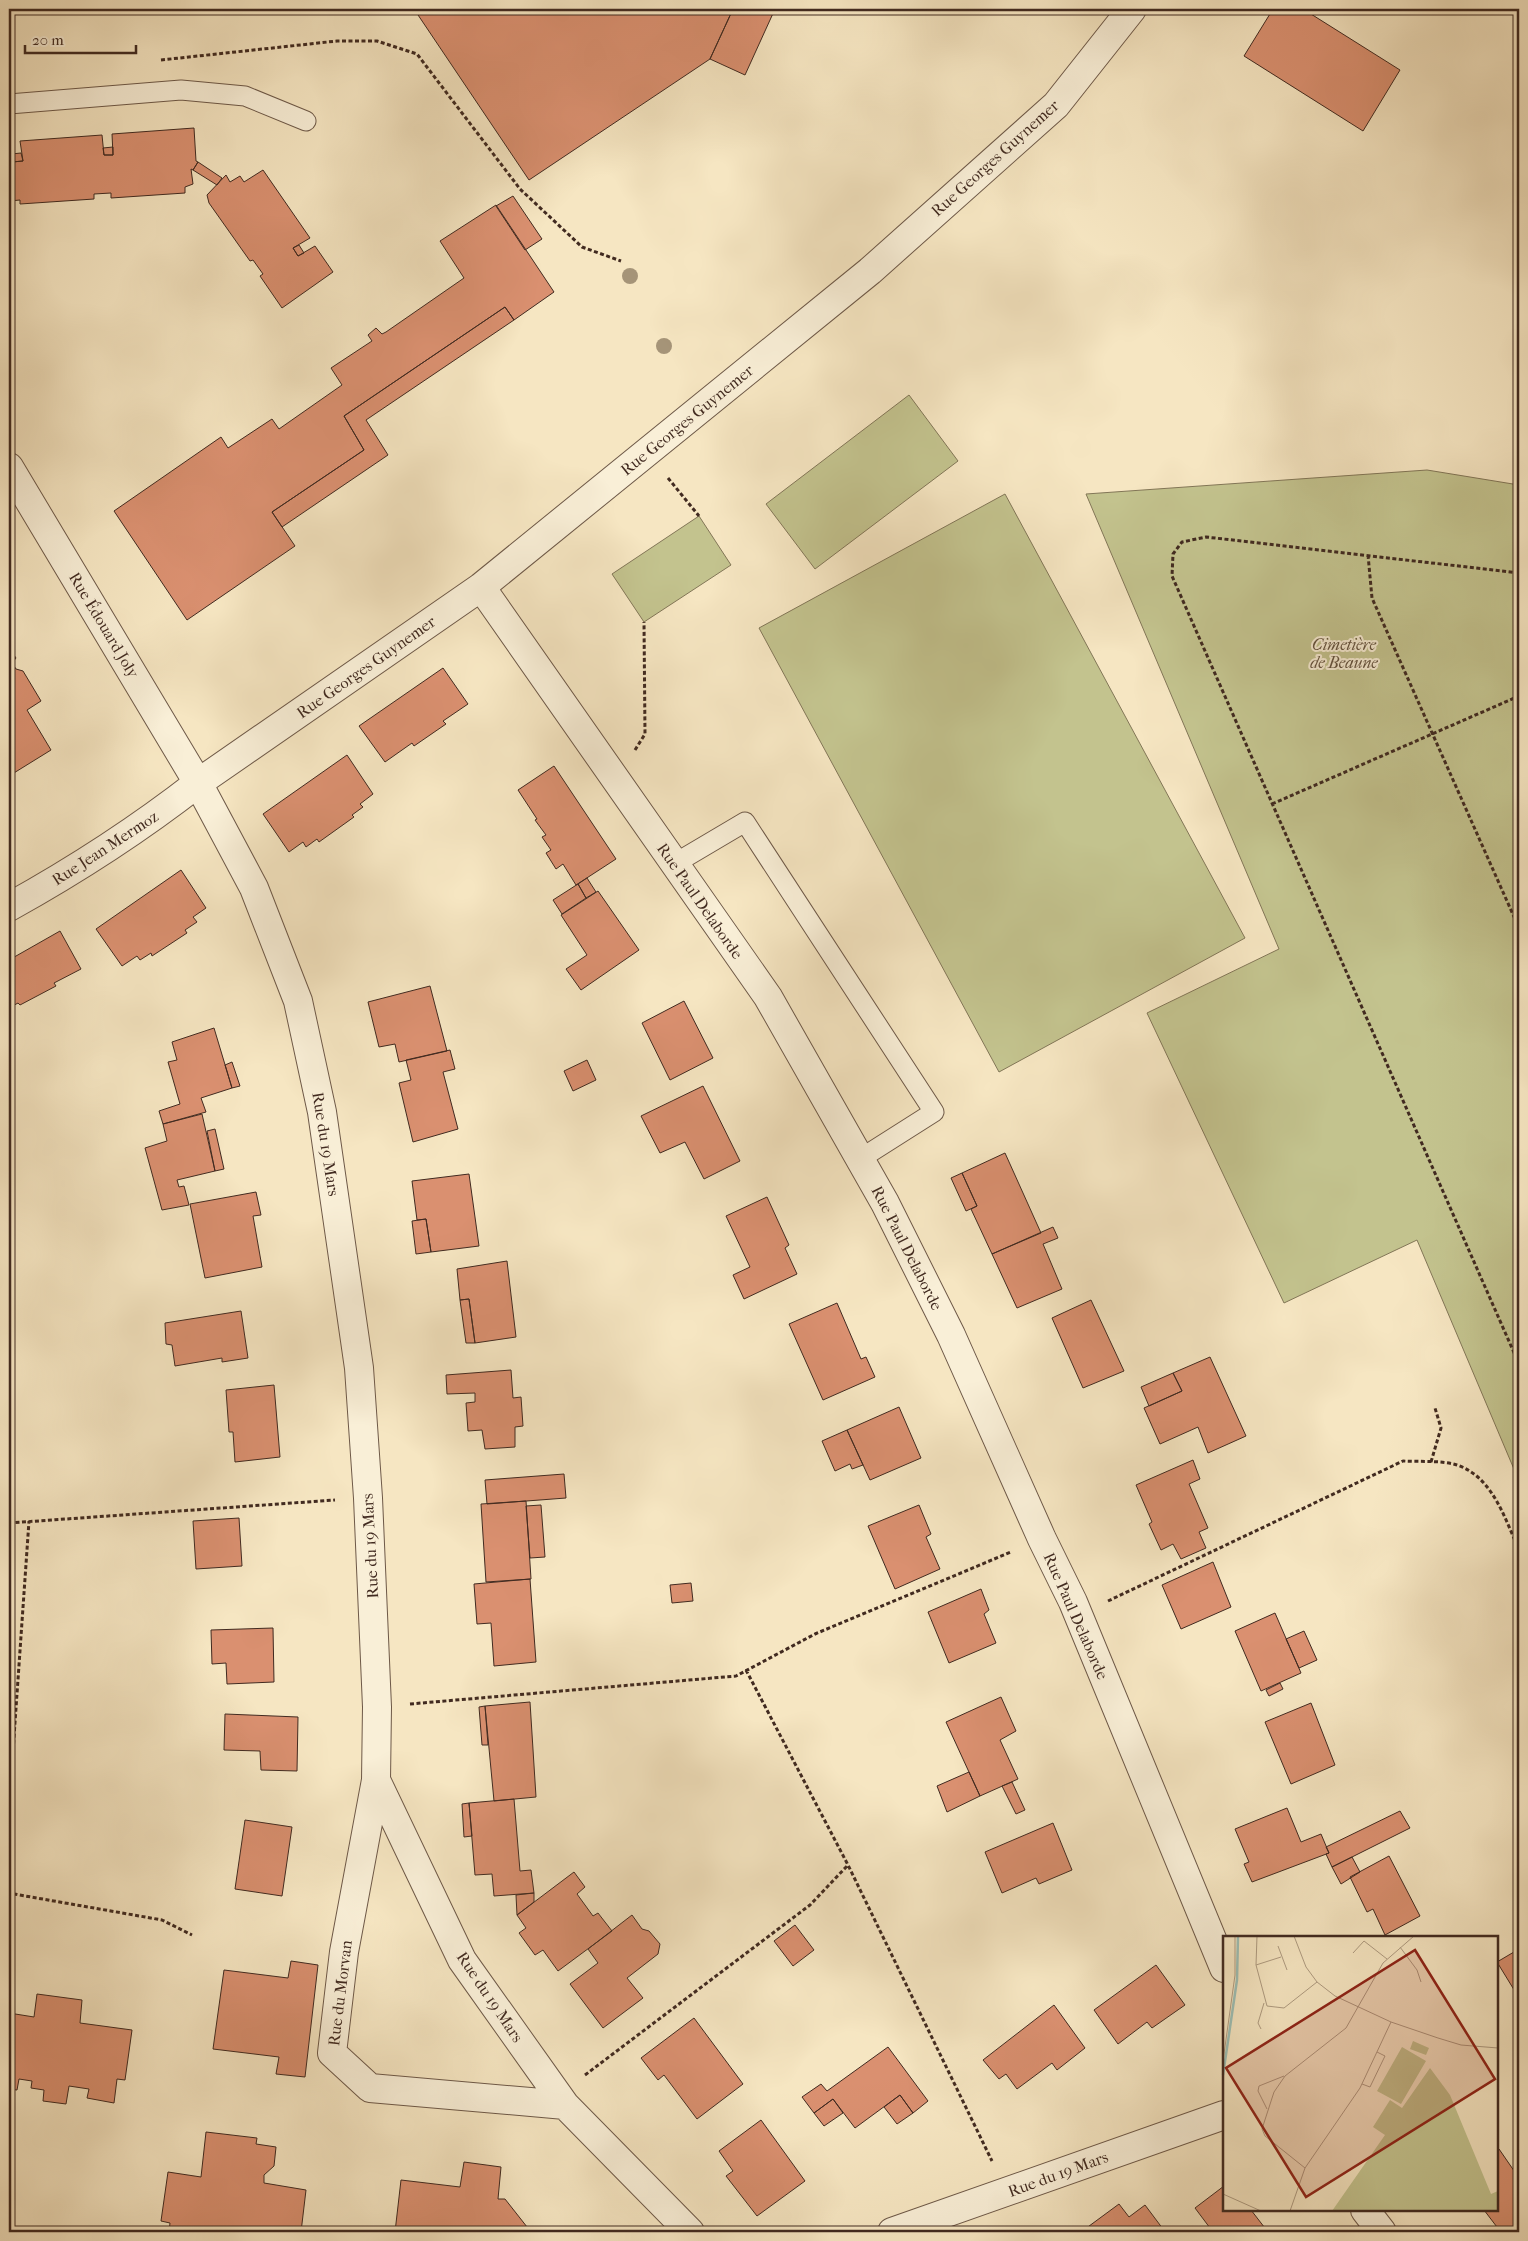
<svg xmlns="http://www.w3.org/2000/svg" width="1528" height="2241" viewBox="0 0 1528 2241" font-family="'IM FELL French Canon',serif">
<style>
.green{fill:#c3c38e;stroke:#827657}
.building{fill:#da9070;stroke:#412a20}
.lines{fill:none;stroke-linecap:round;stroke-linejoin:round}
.service-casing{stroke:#6e5948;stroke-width:21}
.minor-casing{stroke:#6e5948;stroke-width:30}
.path{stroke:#412a20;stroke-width:3;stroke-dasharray:4 2.5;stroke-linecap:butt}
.service{stroke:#f9efd7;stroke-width:19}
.minor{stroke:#f9efd7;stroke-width:28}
.tree{fill:#a59478}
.labels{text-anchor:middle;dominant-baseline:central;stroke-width:4;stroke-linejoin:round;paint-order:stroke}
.street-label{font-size:16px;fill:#412a20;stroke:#f9efd7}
.park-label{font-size:16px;font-style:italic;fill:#62503c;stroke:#f9efd7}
.inset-river{fill:none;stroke:#9dbfb5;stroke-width:2.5}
.inset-road{fill:none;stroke:#ae9b81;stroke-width:1}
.view{fill:#8f2418;fill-opacity:0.15;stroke:#8f2418;stroke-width:2.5}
.inset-edge{fill:none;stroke:#412a20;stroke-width:2.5}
</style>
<rect width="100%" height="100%" fill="#f6e6c2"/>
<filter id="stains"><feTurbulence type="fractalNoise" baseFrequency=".004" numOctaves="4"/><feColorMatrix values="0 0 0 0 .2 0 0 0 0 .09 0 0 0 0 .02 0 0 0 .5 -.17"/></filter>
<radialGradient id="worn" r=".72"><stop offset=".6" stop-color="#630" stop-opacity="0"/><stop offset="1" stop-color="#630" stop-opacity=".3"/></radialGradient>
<path class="green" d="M909 395 958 461 815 569 766 504Z
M1427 470 1519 485V1481L1417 1240 1284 1303 1147 1013 1279 949 1086 494Z
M1005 494 1245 938 999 1072 759 628Z
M699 516 731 565 644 622 612 574Z"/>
<path class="building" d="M414 9H733L710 59 529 180Z
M733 9H775L745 75 710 59Z
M1273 9H1303L1400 70 1363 131 1244 56Z
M194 128 196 161 198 162 193 170 191 169 193 184 185 187V193L111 198V193L94 194V199L20 204V200L9 201V142L12 162 23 161 20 141 102 135 104 155H113L112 134Z
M113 147V155H104L103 148Z
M21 153 23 161 12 162 11 154Z
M198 162 222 178 217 185 193 170Z
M263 170 310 238 293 248 298 256 315 246 333 272 282 308 260 276 263 274 253 260 250 261 209 203 207 195 226 175 230 182 240 176 244 182Z
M513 196 542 239 525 250 496 206Z
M496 205 554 292 514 320 505 307 344 416 364 450 272 512 295 546 187 620 114 511 221 437 228 448 272 419 279 429 342 385 331 368 372 341 368 335 376 328 382 334 386 332 464 278 440 241Z
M299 245 304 253 298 256 293 248Z
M505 307 514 320 366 420 388 455 282 527 272 512 364 450 344 416Z
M9 648 16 658 12 663 16 669 23 671 41 701 27 710 51 750 9 776Z
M443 668 468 704 443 721 446 724 414 746 412 743 385 762 359 726Z
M347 755 373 794 360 804 363 807 352 815 354 817 319 842 317 839 306 847 303 842 289 852 263 814Z
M554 766 616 859 576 885 563 864 556 869 546 853 551 850 542 837 546 835 535 820 537 819 518 790Z
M181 870 206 908 193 917 197 922 185 930 187 933 152 956 151 953 140 960 137 956 122 966 96 929Z
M587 878 596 892 586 898 578 884Z
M578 884 586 898 562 914 553 900Z
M598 891 639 950 581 990 566 969 587 955 561 915Z
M60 931 81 969 54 983 56 986 20 1005 18 1003 9 1008V960Z
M430 986 447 1051 399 1062 395 1044 379 1047 368 1002Z
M684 1001 713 1058 670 1080 642 1023Z
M214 1028 232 1088 201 1098 206 1112 163 1124 159 1111 180 1104 168 1062 177 1060 172 1042Z
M450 1050 455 1069 443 1072 458 1129 413 1142 399 1083 411 1080 406 1060Z
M587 1060 596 1080 573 1091 564 1071Z
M232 1062 240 1086 232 1088 225 1065Z
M703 1086 740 1161 704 1179 685 1142 660 1153 641 1116Z
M202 1114 215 1171 177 1180 179 1187 184 1186 189 1205 162 1210 145 1148 167 1141 163 1124Z
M215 1129 224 1169 215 1171 207 1131Z
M1005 1153 1041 1233 992 1254 971 1209 977 1206 962 1173Z
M962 1173 977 1206 966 1211 951 1178Z
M469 1174 479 1246 431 1252 426 1219 417 1220 412 1181Z
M256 1192 261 1215 253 1216 262 1267 205 1278 190 1204Z
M767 1197 789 1245 785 1248 797 1274 744 1299 733 1275 750 1267 726 1216Z
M426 1219 431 1252 416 1254 412 1221Z
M1053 1227 1058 1238 1043 1244 1062 1289 1017 1308 992 1254Z
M507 1261 516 1337 475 1343 469 1299 460 1300 457 1269Z
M469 1299 475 1343H466L460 1300Z
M1091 1300 1124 1371 1083 1388 1052 1318Z
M837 1303 861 1359 866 1357 875 1377 823 1400 789 1324Z
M241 1311 248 1358 222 1362V1358L175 1366 172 1345 166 1344 165 1323Z
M1210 1357 1246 1436 1208 1453 1198 1427 1160 1444 1144 1408 1182 1391 1173 1373Z
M511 1370 513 1398 521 1397 523 1426 515 1427V1447L485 1449 482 1430 468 1431 466 1403 475 1402V1393L447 1394 446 1375Z
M1173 1373 1182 1391 1149 1406 1141 1387Z
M274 1385 280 1457 235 1462 233 1432H229L226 1390Z
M899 1407 921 1458 870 1480 847 1430Z
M847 1430 863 1465 852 1469 850 1464 835 1471 822 1441Z
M1193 1460 1200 1479 1189 1484 1208 1528 1199 1532 1206 1548 1181 1559 1173 1544 1161 1550 1149 1524 1152 1522 1136 1485Z
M564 1474 566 1498 487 1504 485 1480Z
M526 1501 531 1579 486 1582 481 1504Z
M541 1505 545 1557 530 1558 526 1506Z
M919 1505 931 1534 926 1537 940 1569 895 1589 868 1526Z
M239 1518 242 1566 196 1569 193 1521Z
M1213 1562 1231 1607 1181 1629 1162 1585Z
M530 1579 536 1662 494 1666 491 1623 477 1624 474 1584Z
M691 1583 693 1601 672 1603 670 1585Z
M981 1589 989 1610 984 1614 996 1643 949 1663 928 1612Z
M1275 1613 1301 1673 1261 1691 1235 1631Z
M273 1628 274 1682 227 1684 226 1663 212 1664 211 1630Z
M1304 1631 1317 1660 1299 1668 1286 1639Z
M1280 1683 1283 1689 1269 1696 1266 1690Z
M1001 1697 1016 1731 1000 1740 1018 1779 980 1796 946 1722Z
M530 1702 536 1797 494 1801 485 1706Z
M1311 1703 1335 1765 1291 1784 1265 1722Z
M485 1706 488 1745H482L479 1707Z
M225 1714 298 1717 297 1771 261 1770 260 1751 224 1750Z
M969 1772 980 1796 947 1812 937 1786Z
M1012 1782 1025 1810 1016 1814 1002 1786Z
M514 1799 520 1871 531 1870 534 1893 494 1896 492 1874 475 1875 469 1803Z
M469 1803 472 1836 464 1837 462 1804Z
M1287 1808 1301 1842 1321 1834 1329 1853 1252 1882 1244 1864 1249 1862 1235 1829Z
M1400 1811 1410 1828 1332 1867 1326 1854 1329 1853 1326 1847Z
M245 1820 292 1827 282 1896 235 1889Z
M1053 1823 1072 1870 1039 1884 1036 1878 1002 1893 985 1852Z
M1389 1856 1420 1916 1385 1935 1373 1909 1367 1912 1350 1877Z
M1352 1857 1360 1872 1341 1884 1332 1867Z
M574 1872 585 1887 577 1894 593 1916 598 1913 612 1931 558 1971 543 1950 535 1955 519 1933 526 1928 517 1915Z
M534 1893V1902L517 1915 516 1895Z
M632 1915 642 1929 649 1931 660 1944 658 1954 627 1978 643 1998 603 2028 570 1984 598 1963 588 1949Z
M795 1925 814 1950 793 1966 774 1941Z
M1519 1949V1991L1516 1993 1497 1962Z
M291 1961 318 1965 305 2077 276 2074 279 2057 213 2049 224 1970 288 1978Z
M1156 1965 1185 2005 1152 2028 1147 2022 1118 2044 1094 2010Z
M37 1994 82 2000 80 2023 132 2030 125 2080 117 2079 114 2103 87 2098 89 2089 69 2086 66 2104 43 2101 44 2090 31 2088 32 2081 19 2079 17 2090 9 2089V2013L34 2017Z
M1054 2005 1085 2048 1057 2070 1052 2063 1017 2089 1006 2074 999 2079 983 2060Z
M694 2018 743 2084 697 2119 664 2075 658 2080 641 2058Z
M888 2047 928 2101 913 2113 900 2095 855 2128 833 2099 814 2113 802 2097 821 2084 827 2091Z
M900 2095 913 2113 897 2124 884 2107Z
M833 2099 843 2113 824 2126 814 2113Z
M761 2120 805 2181 757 2216 726 2176 733 2171 719 2151Z
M206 2132 257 2138 256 2144 276 2147 274 2166 264 2175V2183L306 2190 301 2232H169L170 2223 161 2221 168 2172 201 2177Z
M1499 2149 1519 2178V2232H1499L1500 2231 1484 2210H1497V2151Z
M464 2162 501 2167 498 2199H505L531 2232H395L401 2180 460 2187Z
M1224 2186V2210H1251L1268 2232H1213L1195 2208Z
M1119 2204 1129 2217 1145 2205 1163 2229 1158 2232H1081Z"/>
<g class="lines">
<defs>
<path id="service" d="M9 104 181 90 245 96 306 121
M674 864 745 822 934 1112 860 1159"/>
<path id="minor" d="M9 467 198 783 254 888 298 1001 322 1112 359 1368 368 1498 377 1707 376 1780 462 1960 565 2105 690 2232
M481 587 768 997 885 1203 951 1335 1042 1539 1073 1602 1224 1968
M9 907C74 871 139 829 198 783L481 587 870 271 1056 105 1132 9
M376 1780 344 1952 332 2053 370 2088 565 2105
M1365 2210 1382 2232
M892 2232 1224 2115"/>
</defs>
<use href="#service" class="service-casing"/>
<use href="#minor" class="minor-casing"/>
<path class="path" d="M161 60 337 41H377L417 54 520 189 582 247 621 261
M668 478 699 516
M1368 555 1372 598 1519 928
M1519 573 1206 537 1182 542 1173 554 1172 576 1519 1364
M635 750 645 734 644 622
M1272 804 1519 696
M1431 1462 1441 1428 1435 1408
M9 1523 335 1500
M1108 1601 1403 1461C1419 1462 1441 1460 1457 1465 1493 1477 1505 1519 1519 1550
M746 1670 848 1865 992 2161
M410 1704 736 1676 815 1634 1011 1552
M9 1809 29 1521
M9 1889 14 1894 162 1920 192 1935
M585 2075 810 1905 848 1865
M9 2230 12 2232"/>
<use href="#service" class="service"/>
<use href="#minor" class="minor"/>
</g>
<g class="tree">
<circle cx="630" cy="276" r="8"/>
<circle cx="664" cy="346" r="8"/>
</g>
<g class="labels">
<g class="street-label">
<text transform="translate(995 158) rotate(-42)">Rue Georges Guynemer</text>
<text transform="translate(687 420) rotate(-39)">Rue Georges Guynemer</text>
<text transform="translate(104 625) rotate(59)">Rue Édouard Joly</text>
<text transform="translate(366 667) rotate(-35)">Rue Georges Guynemer</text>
<text transform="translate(105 848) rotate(-33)">Rue Jean Mermoz</text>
<text transform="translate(700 901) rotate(55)">Rue Paul Delaborde</text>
<text transform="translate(326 1144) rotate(81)">Rue du 19 Mars</text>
<text transform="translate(907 1248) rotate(63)">Rue Paul Delaborde</text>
<text transform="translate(370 1546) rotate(-93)">Rue du 19 Mars</text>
<text transform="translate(1076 1616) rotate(66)">Rue Paul Delaborde</text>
<text transform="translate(340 1993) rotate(-83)">Rue du Morvan</text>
<text transform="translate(490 1997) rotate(56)">Rue du 19 Mars</text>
<text transform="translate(1058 2174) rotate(-20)">Rue du 19 Mars</text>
</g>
<g class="park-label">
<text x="1344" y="644">Cimetière<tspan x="1344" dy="18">de Beaune</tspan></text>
</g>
</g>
<g transform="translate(1223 1936)">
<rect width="275" height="275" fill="#f6e6c2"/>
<path d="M190 105 206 112 203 119 187 113ZM179 111 203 125 178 168 154 155ZM207 132 227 159 268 258 275 255V275H109L162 199 150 191 167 164 179 172Z" fill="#c3c38e"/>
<path class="inset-river" d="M0 139 14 44 15 0"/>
<path class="inset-road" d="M34 0 33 29 44 70 61 72 94 46M71 0 83 31 94 46 112 60 168 86 215 102 238 109 275 112M55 10 64 34M177 11 194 34 198 46M130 17 141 5 164 23M33 29 58 21M38 93 35 87 41 67M0 125 12 39V0M139 148 147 151 162 120 154 116M44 173 35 155 36 150 61 140M82 232 42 200 39 193 51 156 62 140 123 92 160 27 191 0M0 258 38 275M67 275 82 232 137 152 168 86"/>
<path class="view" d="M192 14 272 143 83 261 3 132Z"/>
<rect width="275" height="275" class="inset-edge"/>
</g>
<rect width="1528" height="2241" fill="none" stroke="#f6e6c2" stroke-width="30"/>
<rect x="10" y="10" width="1508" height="2221" fill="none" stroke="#412a20" stroke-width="2.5"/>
<rect x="15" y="15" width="1498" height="2211" fill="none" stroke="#412a20"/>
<path d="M25 45v8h111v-8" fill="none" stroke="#412a20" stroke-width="2.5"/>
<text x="32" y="45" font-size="15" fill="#412a20" stroke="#f9efd7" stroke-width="4" paint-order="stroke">20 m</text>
<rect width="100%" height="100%" filter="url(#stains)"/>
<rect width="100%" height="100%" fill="url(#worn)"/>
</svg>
